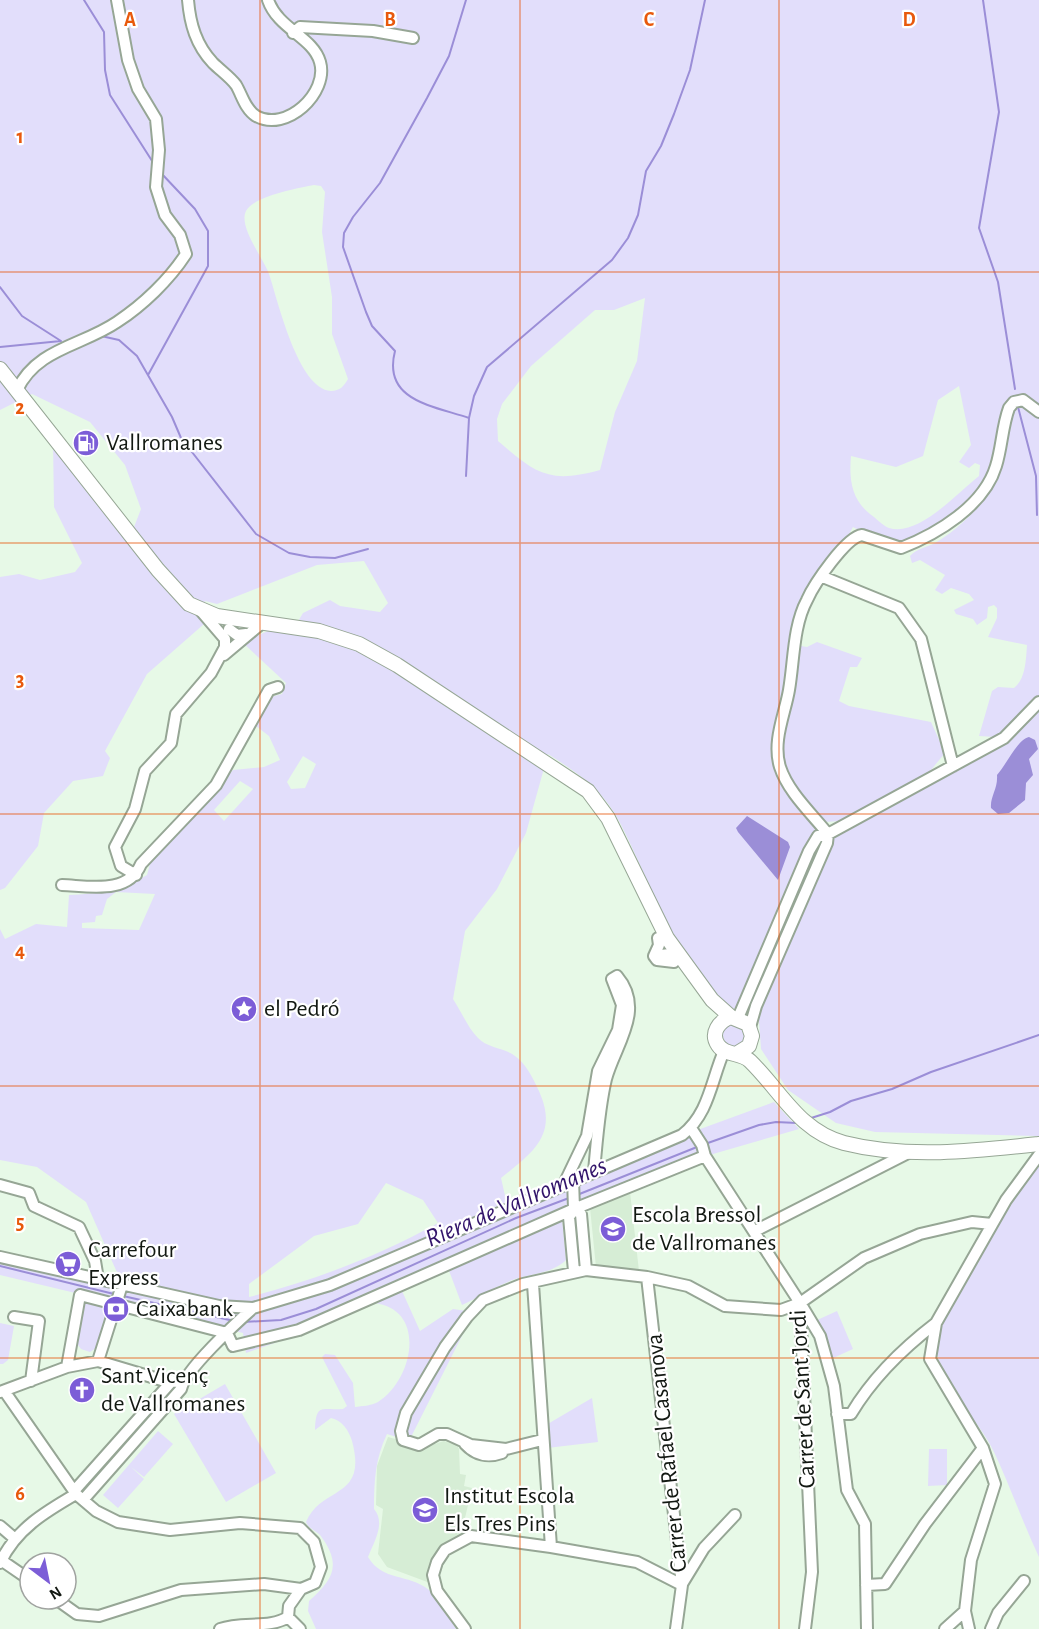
<svg xmlns="http://www.w3.org/2000/svg" width="1039" height="1629" viewBox="0 0 1039 1629" font-family="'Alegreya Sans',sans-serif">
<style>
.built{fill:#d6edd5}
.green{fill:#e2defb;fill-rule:evenodd}
.water{fill:#9b8ed7}
.lines{fill:none;stroke-linecap:round;stroke-linejoin:round}
.stream{stroke:#9b8ed7;stroke-width:2}
.minor-casing{stroke:#96a695;stroke-width:14}
.major-casing{stroke:#96a695;stroke-width:16}
.minor{stroke:#fff;stroke-width:10}
.major{stroke:#fff;stroke-width:14}
.grid{fill:none;stroke:#e8590c;stroke-width:1.5;stroke-opacity:0.55}
.labels{text-anchor:middle;dominant-baseline:central;stroke-width:4.5;stroke-linejoin:round;paint-order:stroke}
.poi-label{font-size:24px;fill:#121812;stroke:#fff;text-anchor:start}
.street-label{font-size:24px;fill:#121812;stroke:#fff}
.water-label{font-size:26px;font-style:italic;fill:#32146a;stroke:#fff}
.grid-label{font-size:20px;text-anchor:middle;font-weight:bold;fill:#e8590c;stroke:#fff;stroke-width:4.5;stroke-linejoin:round;paint-order:stroke}
</style>
<rect width="100%" height="100%" fill="#e7f9e7"/>
<path class="built" d="M630 1192 639 1271 596 1267 590 1208Z
M388 1437 425 1447 444 1441 457 1445 459 1449 460 1474 466 1475 464 1486 472 1488 461 1535 449 1540 437 1552 430 1566V1583L387 1567 378 1554 383 1509 376 1505 377 1466Z"/>
<path class="green" d="M0 0H1039V1136L875 1132 836 1123 788 1090 761 1049 759 1021 755 1015 828 844 834 837 996 737 979 736 992 691 998 687 1014 688C1026 679 1026 658 1027 645L988 637 997 618V608L994 605 988 607 987 618 977 625 973 619 956 614 954 610 974 600 969 594 951 588 942 594 935 590 945 575 920 560 912 563 910 556C918 548 925 548 935 543 953 533 974 513 986 498L978 493C959 508 925 543 901 544 885 545 867 534 853 527L789 644 807 647 817 642 862 658 857 667H850L839 701 849 706 931 722 945 753 926 776 841 821 825 822 817 829 741 1005 736 1009C689 999 640 855 615 814 598 786 576 772 548 754L526 833 497 889 465 931 453 999C461 1011 468 1028 478 1038 487 1048 505 1048 515 1056 525 1063 532 1076 537 1087 560 1133 535 1151 501 1178L506 1200 774 1102 799 1129 713 1154 582 1202 398 1282 420 1331 453 1309 474 1312 409 1441 387 1434C375 1459 374 1482 374 1509 386 1523 374 1542 368 1557 383 1582 408 1573 429 1590 439 1599 448 1617 456 1629H316L308 1611 309 1601C334 1579 342 1564 320 1535 315 1530 309 1529 306 1522 322 1485 368 1500 352 1441 349 1431 342 1420 331 1418L315 1430C316 1402 322 1411 343 1409L347 1406 322 1357 325 1354 335 1355 353 1383 355 1407C362 1406 371 1406 378 1402 414 1379 427 1309 374 1303 366 1302 349 1314 341 1317 310 1331 278 1342 246 1353L243 1333 0 1275V1254L108 1278 119 1277 86 1202 37 1167 0 1160V929L5 939 36 924 67 927 69 895C98 894 122 890 147 875L151 860 233 770 264 767 280 760 269 736 256 726 271 697 282 694 286 683 242 642 268 631 291 633 303 613 330 600 340 606 380 612 388 603 364 561 317 565 217 604 205 601 199 617 204 624 147 674 105 751 110 758 103 776 73 781 44 813 38 846 5 888 0 890V577L19 574 40 580 75 572 82 563 54 507 53 442 129 540 141 509 125 465 90 422 32 394 0 410ZM314 185 321 186 325 192 322 232 332 297V334L348 379C344 386 340 391 331 391 298 389 278 301 269 274 264 259 238 227 246 211 254 196 298 188 314 185ZM645 298 637 361 615 412 600 470C549 484 536 474 498 441L497 419 502 404 531 366 595 310H614ZM959 386 971 445 959 462 969 468 975 463 980 465 979 476C958 492 919 537 889 528 883 526 876 518 870 514 851 499 849 478 851 456L896 467 923 456 938 400ZM303 756 316 764 305 788 291 789 287 782ZM240 781 253 789 224 821 214 810ZM116 892 155 894 139 930 82 928V923L95 922 96 916 102 915 107 899ZM386 1183 423 1200 438 1223C378 1256 316 1280 249 1297V1284L314 1236 358 1224Z
M723 1035a11 11 0 1 1 22 0a11 11 0 1 1-22 0Z
M1039 1166V1557C1023 1523 1010 1486 994 1452 980 1421 942 1387 937 1353 931 1315 1014 1198 1039 1166Z
M562 1219 566 1260C554 1272 534 1274 518 1278 499 1284 480 1297 462 1305L448 1268Z
M87 1303 106 1307 109 1313 99 1346 90 1352 81 1349 75 1341 82 1306Z
M837 1311 853 1349 831 1359 815 1321Z
M0 1323 14 1326 8 1360 3 1364H0Z
M225 1384 276 1473 226 1502 174 1414Z
M592 1398 598 1442 547 1448 546 1425Z
M158 1431 173 1444 144 1477 131 1467 144 1479 118 1508 103 1495Z
M929 1449H947V1485L928 1486Z"/>
<path class="water" d="M1029 737 1035 740 1038 749 1029 759 1033 775 1026 783 1025 800 1009 813 998 814 991 808C990 796 998 789 997 775 1006 765 1018 739 1029 737Z
M747 816 788 842 790 847 778 880 738 832 736 828Z"/>
<g class="lines">
<path class="stream" d="M84 0 104 32 105 70 110 95 154 164
M466 0 449 56 427 98 380 183 353 217 344 233 343 247 366 312 372 326 395 351C382 401 434 406 469 418
M983 0 999 112 979 228 998 282 1015 389
M0 287 22 316 61 341
M101 336 119 340 137 356 172 417 181 438 256 534 289 553 310 557 335 558 368 549
M0 347 61 341
M148 375 208 266V231L195 209 161 173
M1018 407 1036 476 1037 515
M466 476 469 418 474 396 487 367 612 260 628 238 638 215 646 171 661 146 674 114 690 70 705 0
M808 1119 830 1112 851 1101 892 1089 931 1072 1039 1035
M705 1144 759 1125 776 1122 797 1123
M577 1195 697 1147
M0 1266 114 1294
M123 1296 234 1321
M243 1322 281 1320 316 1309 516 1218 569 1198"/>
<defs>
<path id="minor" d="M188 0C190 24 196 45 213 63 220 70 230 77 236 85 242 95 245 109 256 116 286 133 329 93 320 62 313 37 278 29 268 0
M293 33 300 27 373 31 413 38
M17 390C37 348 82 346 117 322 143 305 169 280 186 254L180 235 165 215 156 187 159 150 156 119 138 89 128 60 117 0
M1039 412 1023 400 1014 402 1009 408C1002 427 1002 447 996 466 984 506 937 534 901 548L862 535C846 537 814 584 807 600 793 626 794 661 789 690 785 714 772 741 780 767 788 792 812 814 828 834L1004 738 1039 702
M823 577 899 608 921 639 953 766
M229 629 237 635 246 634
M224 655 262 623
M136 875 121 866 115 847 135 809 145 771 171 743 176 714 211 673 225 647V639L201 611
M62 885C89 886 128 895 141 864L216 785 269 690 278 687
M654 956 677 953
M654 956 657 960 674 962
M654 956 659 945 658 938
M738 1018 809 851 818 836 828 834 827 843 756 1006 750 1027
M691 1128 702 1145 705 1156 800 1303 812 1572 805 1629
M573 1179 574 1209 569 1217 574 1271
M565 1182 587 1136 598 1071 618 1030 622 1005 612 979 617 976C646 1010 615 1045 606 1079 599 1108 597 1141 594 1171
M0 1185 29 1193 34 1206 79 1227 95 1261 98 1279
M574 1209 581 1214 586 1270
M755 1231 910 1152
M0 1257 219 1306 253 1308 330 1285 682 1135C709 1114 711 1081 724 1051
M647 1277 682 1585 676 1629
M533 1284 551 1547
M802 1306 820 1336 834 1386 847 1490 865 1524 867 1629
M14 1317 39 1321 31 1381
M98 1361 122 1285
M183 1382 165 1381 98 1361 67 1367 80 1295 227 1333 233 1346 299 1330 574 1209 705 1156
M0 1392 67 1367
M5 1392 76 1494 96 1511 118 1522 170 1530 240 1523 300 1528 314 1542 321 1567 315 1583 301 1589 264 1584 181 1590 99 1616 77 1614 56 1599
M837 1414H851C873 1377 902 1349 936 1323
M542 1440 506 1449 471 1445 447 1434H438L419 1445 403 1440 401 1431 406 1413 445 1347 467 1317 483 1300 523 1284 586 1270 647 1277 688 1286 725 1306 781 1310 800 1303 864 1258 920 1234 972 1222 992 1224
M465 1444C475 1455 488 1458 502 1453
M74 1491 172 1381
M83 1500 181 1389C185 1370 236 1323 253 1308
M0 1526 14 1538
M1 1560 30 1580
M0 1563C16 1529 45 1512 76 1494
M682 1584 704 1548 735 1515
M866 1585 885 1584 925 1524 983 1448
M288 1617 300 1629
M220 1629C242 1621 270 1629 288 1617L289 1606 301 1589
M465 1629 437 1591 433 1575 437 1562 445 1550 471 1536 551 1547 637 1562 682 1585
M945 1629 965 1611
M969 1629 965 1611 971 1560 995 1484 983 1448 930 1359 936 1323 1006 1200 1039 1155
M991 1629 998 1613 1024 1581"/>
<path id="major" d="M0 369 158 570 189 604 217 616 319 631 359 644 397 665 588 791 608 818 667 938 712 1000 731 1017
M736 1054 749 1046 752 1036 748 1024 731 1017C719 1021 710 1033 718 1045 725 1056 741 1052 750 1061 781 1091 799 1131 844 1143 907 1159 976 1151 1039 1144"/>
</defs>
<use href="#minor" class="minor-casing"/>
<use href="#major" class="major-casing"/>
<use href="#minor" class="minor"/>
<use href="#major" class="major"/>
</g>
<path class="grid" d="M260 0V1629M520 0V1629M779 0V1629M0 272H1039M0 543H1039M0 814H1039M0 1086H1039M0 1358H1039"/>
<defs>
<symbol id="fuel-disc" viewBox="-11 -11 22 22"><circle r="9.5" fill="#7c5dd7" stroke="#fff"/><path d="M-5.5-6h7V0h2V4h1.3V-2.5L3-4.5l.8-.8L6-3V5H2.5V1h-1V6h-7ZM-4.2-4.7v3.2H.2V-4.7Z" fill="#fff"/></symbol>
<symbol id="sight-disc" viewBox="-11 -11 22 22"><circle r="9.5" fill="#7c5dd7" stroke="#fff"/><path d="M0-6L1.8-2.2L6-1.7L2.9 1.2L3.7 5.4L0 3.3L-3.7 5.4L-2.9 1.2L-6-1.7L-1.8-2.2Z" fill="#fff"/></symbol>
<symbol id="school-disc" viewBox="-11 -11 22 22"><circle r="9.5" fill="#7c5dd7" stroke="#fff"/><path d="M0-5L7-2L0 1L-7-2ZM-4 1L0 2.5L4 1V4Q0 6-4 4Z" fill="#fff"/></symbol>
<symbol id="supermarket-disc" viewBox="-11 -11 22 22"><circle r="9.5" fill="#7c5dd7" stroke="#fff"/><path d="M-6-5.5h2.5l.6 2H6L4.5 2H-2.5L-4.4-4H-6ZM-1.5 3.2a1.3 1.3 0 1 0 .1 0ZM3 3.2a1.3 1.3 0 1 0 .1 0Z" fill="#fff"/></symbol>
<symbol id="bank-disc" viewBox="-11 -11 22 22"><circle r="9.5" fill="#7c5dd7" stroke="#fff"/><path d="M-6-4H6V4H-6ZM0-2.3a2.3 2.3 0 1 0 0 4.6a2.3 2.3 0 1 0 0-4.6Z" fill="#fff"/></symbol>
<symbol id="church-disc" viewBox="-11 -11 22 22"><circle r="9.5" fill="#7c5dd7" stroke="#fff"/><path d="M-1.2-6h2.4v3.5h3.3v2.4h-3.3V6h-2.4V-.1h-3.3v-2.4h3.3Z" fill="#fff"/></symbol>
</defs>
<g fill-rule="evenodd">
<use href="#fuel-disc" x="71" y="428" width="30" height="30"/>
<use href="#sight-disc" x="229" y="994" width="30" height="30"/>
<use href="#school-disc" x="598" y="1214" width="30" height="30"/>
<use href="#supermarket-disc" x="53" y="1249" width="30" height="30"/>
<use href="#bank-disc" x="101" y="1294" width="30" height="30"/>
<use href="#church-disc" x="67" y="1375" width="30" height="30"/>
<use href="#school-disc" x="410" y="1495" width="30" height="30"/>
</g>
<g class="labels">
<g class="poi-label">
<text x="106" y="443">Vallromanes</text>
<text x="264" y="1009">el Pedró</text>
<text x="632" y="1215">Escola Bressol<tspan x="632" dy="28">de Vallromanes</tspan></text>
<text x="88" y="1250">Carrefour<tspan x="88" dy="28">Express</tspan></text>
<text x="136" y="1309">Caixabank</text>
<text x="101" y="1376">Sant Vicenç<tspan x="101" dy="28">de Vallromanes</tspan></text>
<text x="444" y="1496">Institut Escola<tspan x="444" dy="28">Els Tres Pins</tspan></text>
</g>
<g class="street-label">
<text transform="translate(803 1399) rotate(-93)">Carrer de Sant Jordi</text>
<text transform="translate(667 1453) rotate(-96)">Carrer de Rafael Casanova</text>
</g>
<g class="water-label">
<text transform="translate(516 1202) rotate(-23)">Riera de Vallromanes</text>
</g>
</g>
<g class="grid-label">
<text x="130" y="26">A</text>
<text x="390" y="26">B</text>
<text x="649" y="26">C</text>
<text x="909" y="26">D</text>
<text x="20" y="143">1</text>
<text x="20" y="414">2</text>
<text x="20" y="686">3</text>
<text x="20" y="957">4</text>
<text x="20" y="1229">5</text>
<text x="20" y="1500">6</text>
</g>
<g transform="translate(48 1581) rotate(148)"><circle r="28" fill="#ffffff" stroke="#a0a3a0" stroke-width="1.5"/>
<path d="M0-4.5L10 22L0 15L-10 22Z" fill="#7c5dd7"/>
<text y="-9" font-size="16" font-weight="bold" text-anchor="middle" fill="#121812">N</text>
</g>
</svg>
